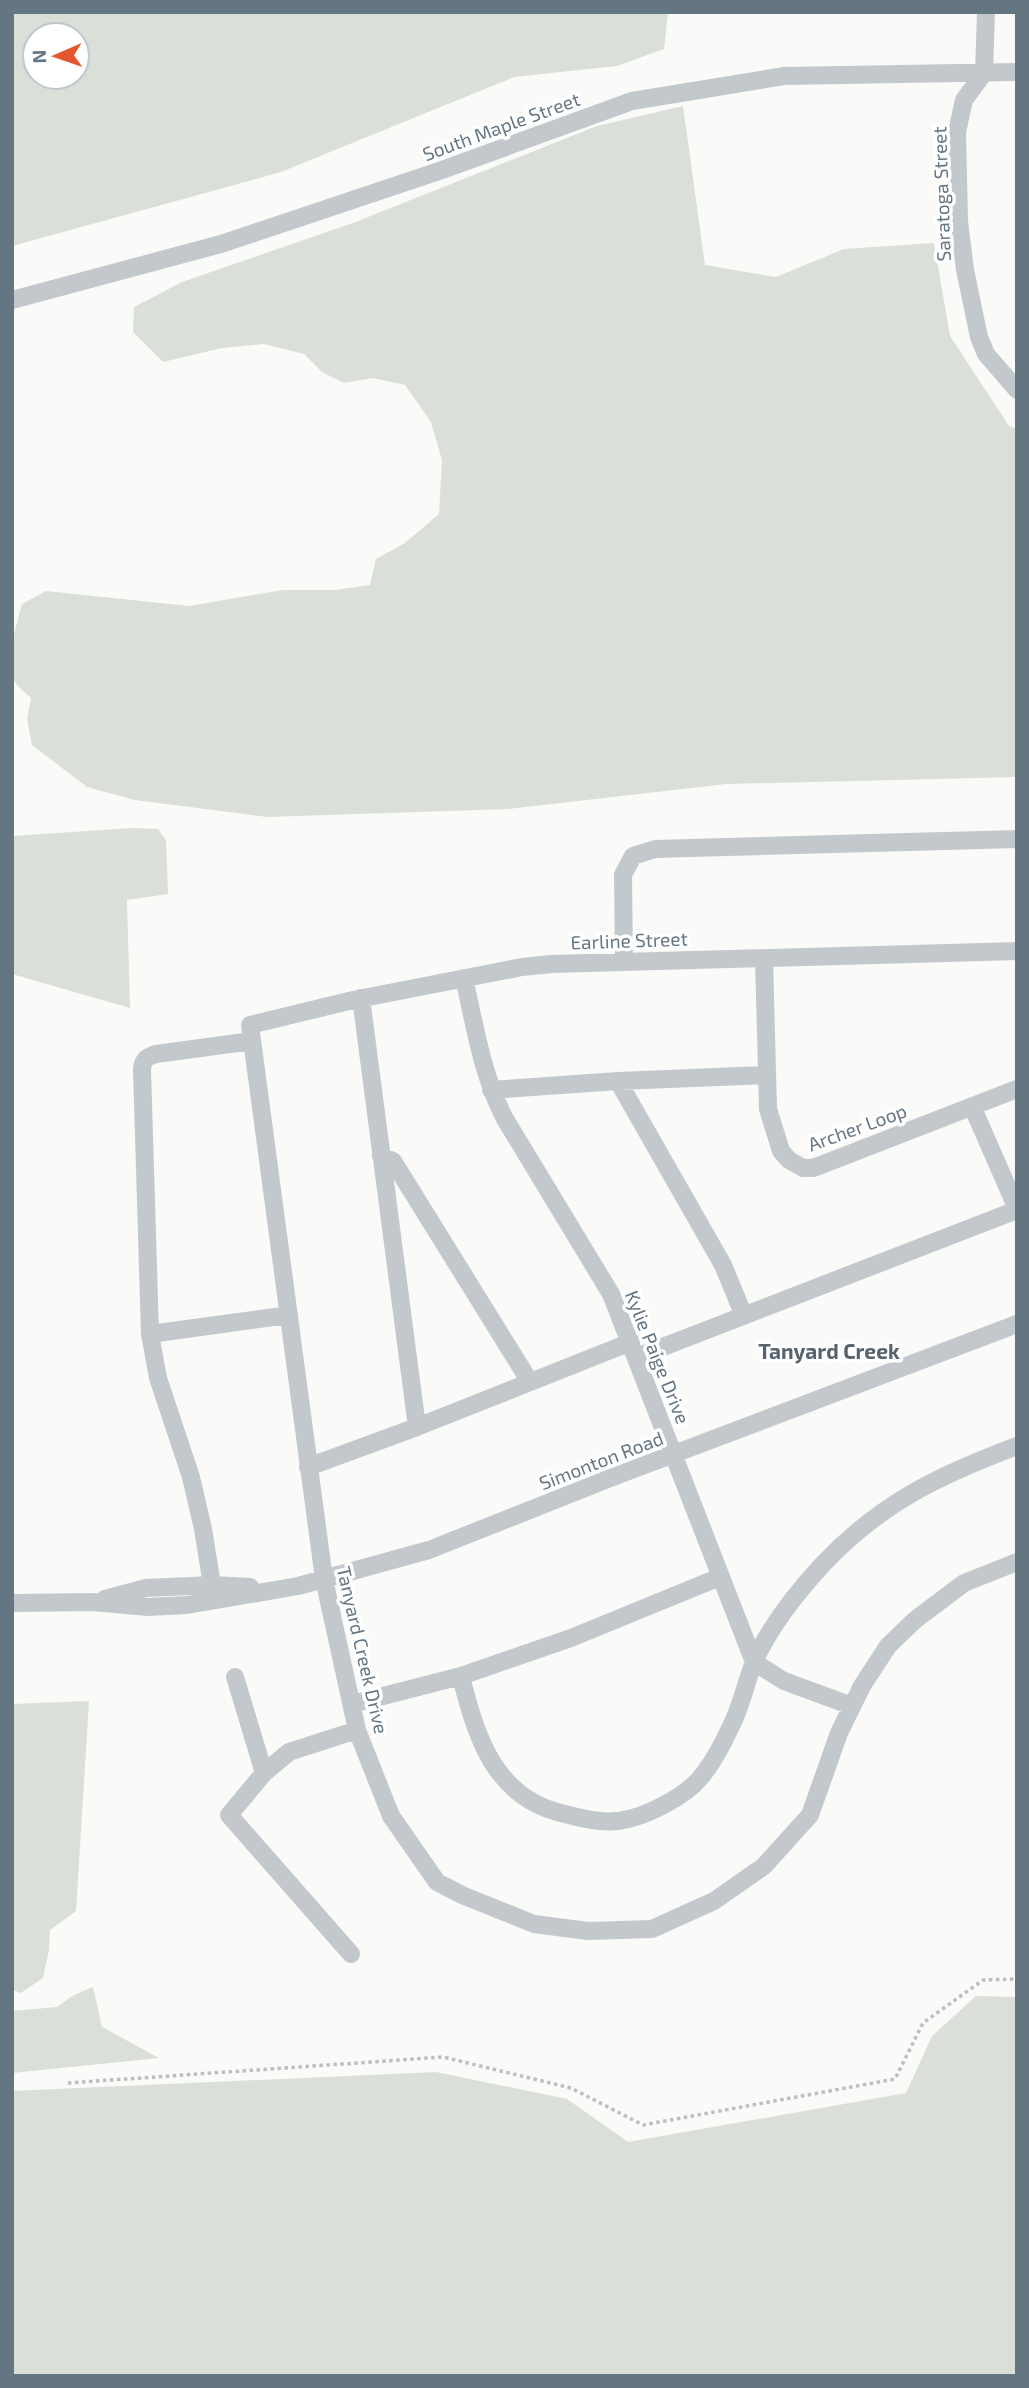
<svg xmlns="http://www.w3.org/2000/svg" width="1029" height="2388" viewBox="0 0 1029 2388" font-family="'Exo 2',sans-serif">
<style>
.green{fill:#dadfd7;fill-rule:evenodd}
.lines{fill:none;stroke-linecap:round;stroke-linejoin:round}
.path{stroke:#bbbfc2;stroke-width:3.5;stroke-dasharray:3.5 3.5;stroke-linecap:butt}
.minor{stroke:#c3c8cc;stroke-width:18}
.labels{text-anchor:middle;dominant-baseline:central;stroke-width:7;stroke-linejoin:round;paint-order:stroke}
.street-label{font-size:19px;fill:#657683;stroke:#fff}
.neighbourhood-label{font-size:21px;font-weight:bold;fill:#57646e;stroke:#fff}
</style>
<rect width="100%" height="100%" fill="#fafaf8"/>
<path class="green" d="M12 12H668L664 49 617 66 514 77 281 172 12 246ZM35 35H77V77H35Z
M683 106 705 265 776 277 844 249 934 243 950 336 1009 426 1017 429V777L726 784 508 809 267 817 135 800 87 787 32 745 27 719 31 698C26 693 19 688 15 682 4 664 17 623 22 604L46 591 189 606 283 590H335L370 585 376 559 405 543 439 514 442 460 431 422 405 385 373 378 344 383 322 372 304 354 264 344 222 348 163 362 133 332 134 307 182 282 353 223 597 126Z
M133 828 158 829 166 840 168 894 127 900 130 1008 12 974V836Z
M89 1701 76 1911 50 1930 49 1950 43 1978 21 1993 12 1990V1704Z
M93 1987 102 2027 159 2058 12 2073V2011L57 2007 74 1995Z
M976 1996 1017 1997V2376H12V2091L436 2072 567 2099 628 2142 906 2093 932 2036Z"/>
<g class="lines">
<path class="path" d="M68 2083 443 2057 571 2088 643 2125 895 2079 923 2023 983 1980 1017 1979"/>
<path class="minor" d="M986 12 984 73 964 100 957 132 959 221 965 270 979 337 986 354 1017 390
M12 300 221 244 442 170 632 101 784 76 1017 72
M1017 951 552 964 522 967 353 1000 250 1025 324 1579 357 1730 391 1816 437 1882 462 1895 534 1924 588 1931 652 1929 714 1901 764 1866 810 1815 839 1733 862 1686 888 1646 915 1620 964 1583 1017 1562
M764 958 768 1109 781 1151 789 1160 803 1168H813L834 1160 1017 1089
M624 961 623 875 633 856 655 849 1017 839
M464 978C475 1026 482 1075 505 1119L611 1294 754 1662 784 1681 852 1706
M361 998 417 1427
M618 1081 723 1265 744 1316
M491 1090 618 1081 767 1075
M972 1106 1017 1209
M381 1156 393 1161 530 1382
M150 1334 289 1315
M637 1357 1017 1210
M308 1467 417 1427 631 1342
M212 1585 203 1529 191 1477 158 1378 150 1334 142 1069C143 1059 147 1057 156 1054L252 1041
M105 1599 146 1588 212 1585 250 1587
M12 1603 93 1602 148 1607 187 1605 298 1586 429 1550 613 1477 1017 1324
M461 1676C475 1736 495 1797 561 1813 580 1818 599 1823 618 1821 644 1818 685 1797 701 1777 715 1760 724 1741 733 1722 742 1703 746 1682 754 1662 770 1626 797 1592 824 1563 882 1502 940 1475 1017 1446
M235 1677 264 1773
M352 1704 461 1676 571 1638 720 1577
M351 1954 229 1815 264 1773 289 1752 357 1730"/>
</g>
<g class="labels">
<g class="street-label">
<text transform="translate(501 126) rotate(-20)">South Maple Street</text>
<text transform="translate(941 194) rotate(-92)">Saratoga Street</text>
<text transform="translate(629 940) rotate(-2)">Earline Street</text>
<text transform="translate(857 1127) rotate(-20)">Archer Loop</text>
<text transform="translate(658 1357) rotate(68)">Kylie Paige Drive</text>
<text transform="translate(601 1460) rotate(-21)">Simonton Road</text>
<text transform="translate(363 1650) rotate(77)">Tanyard Creek Drive</text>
</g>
<g class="neighbourhood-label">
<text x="829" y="1350">Tanyard Creek</text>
</g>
</g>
<rect width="1029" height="2388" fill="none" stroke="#657683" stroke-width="28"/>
<g transform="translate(56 56) rotate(268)"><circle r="33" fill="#ffffff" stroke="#c1c8cd" stroke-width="2"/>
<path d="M0-5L12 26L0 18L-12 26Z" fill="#e4572e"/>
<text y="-10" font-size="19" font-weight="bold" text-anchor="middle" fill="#657683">N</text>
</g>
</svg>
